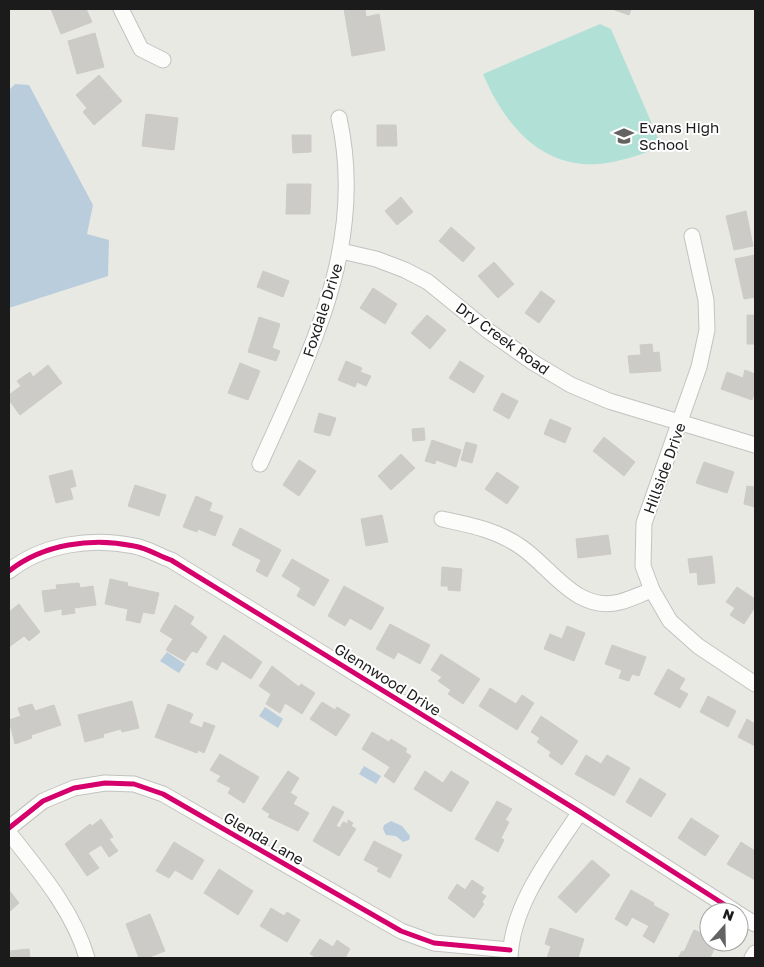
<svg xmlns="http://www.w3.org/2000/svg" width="764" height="967" viewBox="0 0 764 967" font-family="'Golos Text',sans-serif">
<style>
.pitch{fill:#b1e0d6}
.water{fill:#b9cddc}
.building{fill:#cccbc7;stroke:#cccbc6}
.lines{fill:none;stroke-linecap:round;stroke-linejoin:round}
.minor-casing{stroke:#c2c2c0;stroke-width:17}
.minor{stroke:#fcfcfb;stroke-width:15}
.cycleway-casing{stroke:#fff;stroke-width:8}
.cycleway{stroke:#d6006c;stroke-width:5}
.labels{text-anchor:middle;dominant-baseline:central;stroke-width:4;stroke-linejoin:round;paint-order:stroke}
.poi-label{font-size:15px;fill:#1b1b1b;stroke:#fff;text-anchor:start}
.street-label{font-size:15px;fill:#1b1b1b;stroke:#fff}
</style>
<rect width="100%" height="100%" fill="#e9e9e4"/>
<path class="pitch" d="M600 24 611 29 662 147C644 153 626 160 607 163 544 173 505 126 483 74Z"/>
<path class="water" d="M15 84 29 85 93 205 87 234 109 240 108 276 9 308V90Z
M167 652 185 664 179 673 160 661Z
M265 707 283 719 278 728 259 716Z
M364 766 381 776 376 784 359 774Z
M391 821 402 826 410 836 409 840 403 842 396 836 386 835 383 829 384 825Z"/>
<path class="building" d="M51 9H86L92 22 61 34Z
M344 9H365L366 17 379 14 385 50 352 56Z
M612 9H631L629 15Z
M95 33 104 67 77 74 68 41Z
M99 75 122 101 94 125 83 112 87 108 76 95Z
M146 114 178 118 174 150 142 146Z
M377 125H396L397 146H377Z
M292 135H311V152L293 153Z
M287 184H311L310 214H286Z
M401 197 413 212 397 225 385 211Z
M746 211 753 246 734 250 726 216Z
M451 227 475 248 463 262 439 241Z
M755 255V297L744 299 735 259Z
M494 262 514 284 498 298 478 276Z
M263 271 289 281 283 297 257 287Z
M373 288 397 304 385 324 360 308Z
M541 291 555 301 539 323 525 313Z
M427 315 446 330 430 349 411 333Z
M747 315H755V344H747Z
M259 317 280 324 272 348 280 351 276 361 248 352Z
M652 344 653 353 659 352 661 371 630 373 628 356 641 355 640 345Z
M346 361 362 368 360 372 371 376 366 386 357 382 355 387 338 380Z
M460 361 484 376 474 393 449 378Z
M240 363 260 371 248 400 228 393Z
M48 365 62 383 20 415 9 400V395L21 386 17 381 30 372 33 377Z
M745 370 755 374V391L752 400 721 389 727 372 743 378Z
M502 393 518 401 509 419 493 410Z
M319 413 336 418 330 436 314 432Z
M550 419 571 428 565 443 544 434Z
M424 428 425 440 413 441 412 429Z
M604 437 635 462 624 476 593 451Z
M432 440 461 450 456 467 436 460 435 464 425 461Z
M466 442 477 445 472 463 461 460Z
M401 454 415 468 391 490 378 476Z
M299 460 316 471 299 496 283 485Z
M704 462 734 472 727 493 696 483Z
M72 470 76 486 70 488 73 499 56 503 49 476Z
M497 472 519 487 507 504 485 489Z
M135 485 166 495 159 516 128 506Z
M747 486 755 487V507L744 504Z
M196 496 212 503 209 511 223 516 215 536 198 529 197 532 183 527Z
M382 515 388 542 366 546 361 519Z
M240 528 281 550 267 577 256 571 261 560 232 545Z
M608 535 611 554 578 558 576 539Z
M712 556 715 583 698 585 697 572 690 573 688 559Z
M292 559 329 580 314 606 297 596 301 588 282 576Z
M442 567 462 569 460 591 448 590V586H441Z
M110 579 128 583 127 586 159 593 154 614 143 612 140 623 126 620 128 609 105 604Z
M79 583 80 588 93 586 96 605 74 608 75 613 62 615V609L45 612 42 591 57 589 56 585Z
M344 586 384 608 371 630 350 618 345 626 328 616Z
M737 587 755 599V607L744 624 730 615 735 608 726 602Z
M19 604 40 632 29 641 24 636 9 647V612Z
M175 605 194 617 190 624 207 637 197 653 192 651 185 661 166 650 173 639 160 631Z
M390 624 430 645 420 664 398 652 394 659 376 649Z
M567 626 585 633 574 661 544 649 550 634 562 639Z
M224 635 262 662 251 679 222 661 217 670 206 664Z
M612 645 646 657 639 676 632 674 629 681 619 678 622 670 605 664Z
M441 654 480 679 463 704 448 694 451 690 438 681 442 677 431 670Z
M272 666 299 687 301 684 315 693 302 714 285 703 280 713 266 704 271 694 259 686Z
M668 669 685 679 679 689 688 694 680 708 654 694Z
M490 688 516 704 522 695 534 703 517 730 479 706Z
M708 696 736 711 728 727 700 712Z
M132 701 139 728 122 732 121 729 103 734 104 737 85 742 78 715Z
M322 702 335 710 337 707 350 715 336 736 310 719Z
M32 704 35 711 54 705 61 725 31 735 32 738 15 744 9 720 21 716 18 708Z
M168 704 193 714 189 723 202 728 204 722 215 726 204 753 198 750 197 753 155 737Z
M541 716 578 741 562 765 549 756 551 752 537 742 540 738 531 732Z
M747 719 755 724V746L738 737Z
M372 732 389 742 391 739 407 749 405 752 411 756 394 783 384 776 390 767 362 749Z
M220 754 259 777 244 803 228 793 231 788 217 781 221 776 210 770Z
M586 755 601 764 607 755 630 768 614 796 575 774Z
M288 771 299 778 290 793 297 797 293 804 309 813 298 831 268 817 270 814 262 809Z
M425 771 443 783 451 771 469 782 451 812 414 789Z
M640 778 666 794 651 817 626 802Z
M497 801 512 809 505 820 509 822 501 838 504 840 498 852 475 839Z
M333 806 344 812 336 826 340 828 343 822 348 824V820L353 823 351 826 356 829 339 856 313 841Z
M691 818 719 836 705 856 678 838Z
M101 819 113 837 109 839 118 851 109 857 101 845 88 853 99 868 87 876 65 844 90 824 92 826Z
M374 841 402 855 390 878 377 871 379 868 364 860Z
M174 842 204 860 192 880 175 870 169 878 156 871Z
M741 842 755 851V880L727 864Z
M592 860 610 875 576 913 558 897Z
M219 869 253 891 238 915 204 893Z
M472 880 484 888 481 893 486 896 482 902 484 904 474 918 448 898 457 884 465 890Z
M9 890 19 903 9 912Z
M631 890 654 903 653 905 669 914 654 943 643 936 649 926 632 917 627 926 615 919Z
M271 908 284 916 287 912 300 920 287 942 260 926Z
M150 914 165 951 147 958H139L126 924Z
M550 928 584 939 578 958H547L551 946 545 944Z
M694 930 709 936V942H717L710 958H678L682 951 684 952Z
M320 939 333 947 337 940 350 949 345 958H317L310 954Z
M29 949 30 958H11L10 951Z"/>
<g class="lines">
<defs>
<path id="minor" d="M121 9 141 49 163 60
M692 236 706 300 707 330 699 367 644 523 643 566 652 590 670 621 698 646 755 684
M341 251 376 259 405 270 428 282 487 330 534 363 571 385 609 401 755 445
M260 464C310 352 367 245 339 118
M442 519C470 525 497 530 521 547 552 568 576 613 620 602 631 599 641 594 652 590
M9 571C43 544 92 537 134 546 147 548 159 556 171 560L580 812 736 912
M9 828 43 801 74 788 105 783 134 784 163 794 401 931 434 943 510 950
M9 833C39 871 73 910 87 958
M739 914 755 924
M510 958C512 904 551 856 580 812
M752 958 755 953"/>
</defs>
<use href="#minor" class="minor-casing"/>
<use href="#minor" class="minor"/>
<defs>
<path id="cycleway" d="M9 571C43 544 92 537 134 546 147 548 159 556 171 560L580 812 736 912
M9 828 43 801 74 788 105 783 134 784 163 794 401 931 434 943 510 950"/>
</defs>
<use href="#cycleway" class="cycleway-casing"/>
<use href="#cycleway" class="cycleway"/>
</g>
<defs>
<symbol id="school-bare" viewBox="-9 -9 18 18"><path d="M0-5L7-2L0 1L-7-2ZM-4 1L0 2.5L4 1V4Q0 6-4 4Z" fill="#636361" stroke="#fff" stroke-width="2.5" paint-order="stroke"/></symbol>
</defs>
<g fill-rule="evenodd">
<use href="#school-bare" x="610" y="122" width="28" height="28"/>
</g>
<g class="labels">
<g class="poi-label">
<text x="639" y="127">Evans High<tspan x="639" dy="17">School</tspan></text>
</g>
<g class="street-label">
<text transform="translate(322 310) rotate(-72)">Foxdale Drive</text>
<text transform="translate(503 338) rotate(36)">Dry Creek Road</text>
<text transform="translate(664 468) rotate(-70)">Hillside Drive</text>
<text transform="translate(388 679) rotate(32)">Glennwood Drive</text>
<text transform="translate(264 838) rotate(30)">Glenda Lane</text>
</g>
</g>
<rect width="764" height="967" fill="none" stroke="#1b1b1b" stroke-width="20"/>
<g transform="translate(724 927) rotate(20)"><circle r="24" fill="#ffffff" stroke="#a4a4a4"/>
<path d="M0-4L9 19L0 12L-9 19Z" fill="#636361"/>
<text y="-8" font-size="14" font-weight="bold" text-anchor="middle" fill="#1b1b1b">N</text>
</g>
</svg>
